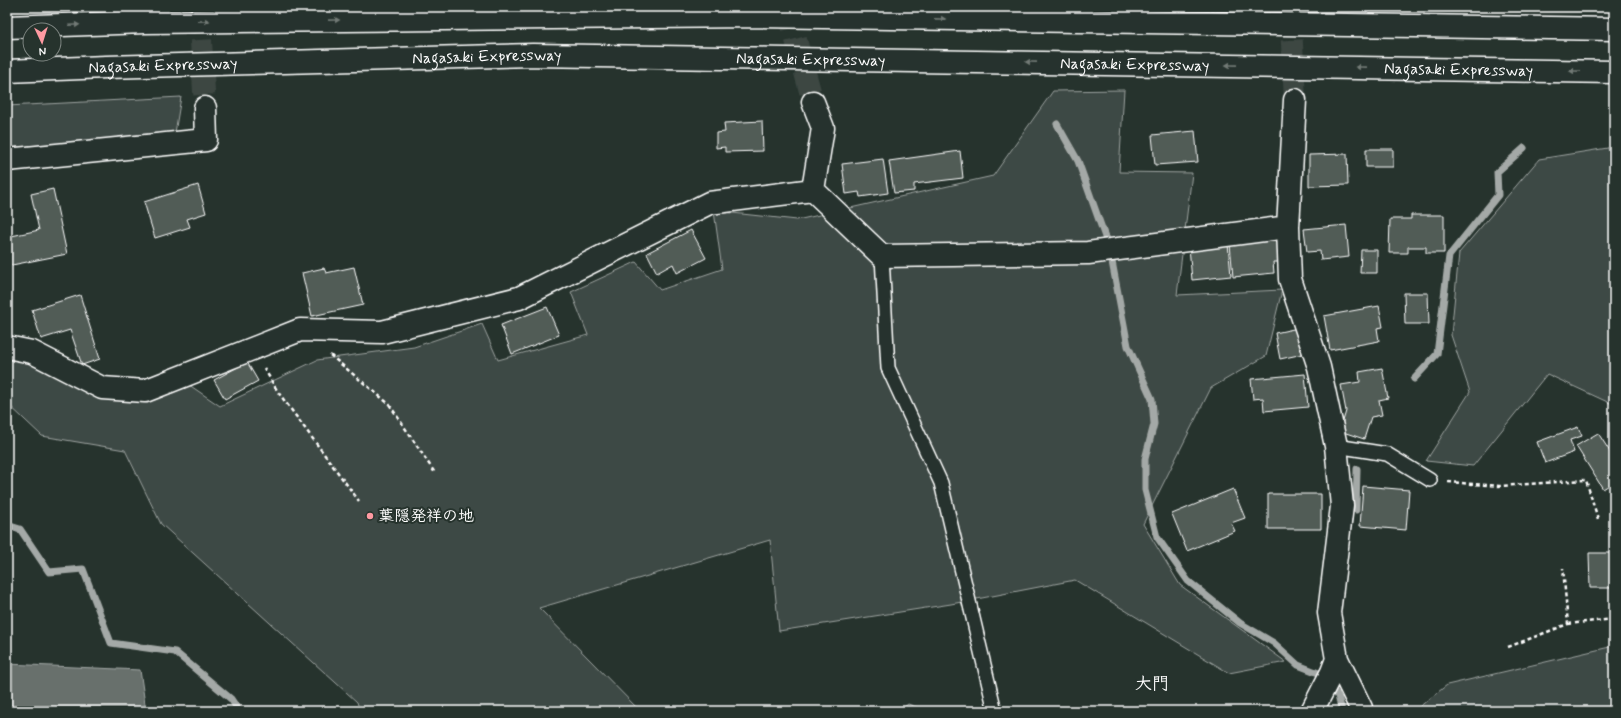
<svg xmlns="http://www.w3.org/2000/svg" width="1621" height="718" viewBox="0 0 1621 718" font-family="Mynerve,'Klee One',sans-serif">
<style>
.green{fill:#3e4944;stroke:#9ea4a2}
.water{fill:#67706c;stroke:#a4a9a7}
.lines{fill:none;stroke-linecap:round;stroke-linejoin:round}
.stream{stroke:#a4a9a7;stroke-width:7}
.building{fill:#515c57;stroke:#fff}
.street-tunnel{stroke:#3c4742;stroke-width:22;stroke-dasharray:22 11;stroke-linecap:butt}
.lane-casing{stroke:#fff;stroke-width:16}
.street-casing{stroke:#fff;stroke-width:25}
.highway-casing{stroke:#fff;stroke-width:25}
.path{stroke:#fff;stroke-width:2.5;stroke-dasharray:4 3;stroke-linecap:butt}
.lane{stroke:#26332d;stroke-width:13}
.street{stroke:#26332d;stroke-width:22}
.highway{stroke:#26332d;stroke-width:22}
.oneway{fill:#727a76}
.poi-dot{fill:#ff9aa2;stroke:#26332d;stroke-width:1.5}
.labels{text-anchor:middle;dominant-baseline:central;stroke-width:4;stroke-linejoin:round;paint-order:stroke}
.street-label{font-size:16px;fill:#fff;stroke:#26332d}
.poi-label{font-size:16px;font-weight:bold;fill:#fff;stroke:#26332d;text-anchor:start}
.neighbourhood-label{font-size:17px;font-weight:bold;fill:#fff;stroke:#26332d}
</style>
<rect width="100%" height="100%" fill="#26332d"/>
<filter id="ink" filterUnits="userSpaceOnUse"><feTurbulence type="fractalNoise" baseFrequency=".025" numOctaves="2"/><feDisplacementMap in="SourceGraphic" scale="8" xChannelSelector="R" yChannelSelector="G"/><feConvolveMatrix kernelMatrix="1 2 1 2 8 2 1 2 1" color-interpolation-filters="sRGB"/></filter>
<g filter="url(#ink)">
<path class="green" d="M1124 90 1119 172 1192 173 1177 295 1282 290 1266 356 1211 388 1143 524 1180 585 1286 662 1229 673 1075 580 951 604 779 631 770 540 539 608 640 711H360L357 702 161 524 125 450 42 436 7 403V347L102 388 179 378 220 406 317 360 414 347 482 324 498 360 588 335 571 292 636 262 660 290 722 269 714 211 797 220 993 176 1053 91Z
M181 97 175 133 7 148V106Z
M1614 147V405L1547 374 1473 466 1426 461 1470 392 1451 335 1459 253 1539 159Z
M1614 646V711H1414L1447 685Z
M908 704 927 711H899Z"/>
<path class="water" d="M7 664 140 670 146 711H7Z"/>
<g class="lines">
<path class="stream" d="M1057 124 1078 161 1110 251 1128 346 1152 399 1154 424 1145 459V490L1157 537 1188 581 1240 623 1274 643 1298 665 1321 674 1338 696 1342 711
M1414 379 1437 354 1449 256 1498 195 1497 172 1524 148
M1356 510 1357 469
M7 525 20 529 49 572 83 569 111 643 175 652 231 699 239 711"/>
</g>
<path class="building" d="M762 121 763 151 725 152V147L716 148V133L725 132 724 123Z
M1195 131 1198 162 1155 165 1152 135Z
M1366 149H1393V167H1366Z
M960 151 963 178 914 184V191L894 193 889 161Z
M1347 154 1348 185 1309 186V155Z
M883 159 888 193 860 197 859 192 846 194 842 164Z
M198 185 206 213 187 219 190 227 155 238 144 202Z
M53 189 67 254 7 266V237L39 230 31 194Z
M1411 215H1444V253H1426V247H1408V253H1389L1390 219H1411Z
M1346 225 1349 257 1321 260 1320 251 1307 252 1304 229Z
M691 230 706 258 677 273 673 264 657 273 647 253Z
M1277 239 1279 262H1273L1274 273 1233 277 1230 244Z
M1228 244 1231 276 1192 280 1189 247Z
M1361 250H1377V273H1360Z
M354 267 363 305 312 316 302 273 324 268 326 273Z
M1404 293H1428L1429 324H1405Z
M80 295 100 359 82 365 70 330 41 339 32 310Z
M1379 306 1383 327 1377 328 1379 341 1330 350 1324 316Z
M547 307 559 335 512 354 501 325Z
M1298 328 1303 354 1280 359 1275 333Z
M247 362 258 381 225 399 214 380Z
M1382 368 1388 398 1379 400 1382 415 1371 417 1364 439 1340 431 1346 411 1341 385 1360 382 1359 372Z
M1305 374 1308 407 1264 411 1263 398 1253 399 1251 379Z
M1578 427 1582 436 1570 440 1574 452 1545 463 1537 442Z
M1598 433 1614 458V482L1603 489 1576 446Z
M1363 486 1409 490 1406 530 1360 526Z
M1233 489 1245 518 1231 523 1235 531 1187 551 1172 514Z
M1268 494H1321V529H1268Z
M1589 553H1614V588H1590Z"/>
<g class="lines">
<path class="street-tunnel" d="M199 7 205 108
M787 7 813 102
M1290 7 1295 100"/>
<defs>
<path id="lane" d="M882 256 888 368 941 483 995 711
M1336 446 1387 454 1430 480"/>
<path id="street" d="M1295 100 1288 227 1290 279 1319 367 1336 446 1342 506 1329 613 1337 659 1361 708V711
M813 102 823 128 813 190
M7 160 206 140 205 108
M813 190 882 256 1088 253 1288 227
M7 347 32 352 102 388 145 391 300 330 382 332 519 298 709 203 813 190
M1312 711 1332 672 1337 659"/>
<g id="highway">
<path d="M7 27 145 22 750 16 1614 29"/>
<path id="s1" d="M7 71 106 67 533 55 1614 72"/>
</g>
</defs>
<use href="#lane" class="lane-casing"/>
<use href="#street" class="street-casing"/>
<use href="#highway" class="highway-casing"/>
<path class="path" d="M330 355 389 404 435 473
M264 368 278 392 359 501
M1448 482 1499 486 1586 480 1598 519
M1568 624 1614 619
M1508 647 1568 624 1563 568"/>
<use href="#lane" class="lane"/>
<use href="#street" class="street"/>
<use href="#highway" class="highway"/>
</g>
<defs><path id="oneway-solid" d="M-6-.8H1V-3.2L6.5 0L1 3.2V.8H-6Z"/></defs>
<g class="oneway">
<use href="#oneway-solid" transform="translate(940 19) rotate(1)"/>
<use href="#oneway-solid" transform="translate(334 20) rotate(-1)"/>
<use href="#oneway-solid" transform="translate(204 21) rotate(-1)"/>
<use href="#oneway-solid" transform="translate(74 25) rotate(-2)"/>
<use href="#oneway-solid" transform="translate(1031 62) rotate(-179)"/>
<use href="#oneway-solid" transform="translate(1231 65) rotate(-179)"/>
<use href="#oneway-solid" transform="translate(1361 67) rotate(-179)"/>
<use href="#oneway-solid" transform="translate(1575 71) rotate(-179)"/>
</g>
</g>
<circle class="poi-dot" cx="370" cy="516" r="4"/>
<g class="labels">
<g class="street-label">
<text stroke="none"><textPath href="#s1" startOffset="480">Nagasaki Expressway</textPath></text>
<text stroke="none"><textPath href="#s1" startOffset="804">Nagasaki Expressway</textPath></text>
<text stroke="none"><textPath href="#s1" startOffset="1128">Nagasaki Expressway</textPath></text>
<text stroke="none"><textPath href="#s1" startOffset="156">Nagasaki Expressway</textPath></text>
<text stroke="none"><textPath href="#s1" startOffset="1452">Nagasaki Expressway</textPath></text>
</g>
<g class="poi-label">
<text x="378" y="516">葉隠発祥の地</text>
</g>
<g class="neighbourhood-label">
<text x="1152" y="684">大門</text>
</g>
</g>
<rect width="1621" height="718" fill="none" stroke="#26332d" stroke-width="24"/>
<rect x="12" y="12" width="1597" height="694" fill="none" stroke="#fff" stroke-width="1.5" filter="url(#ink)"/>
<g transform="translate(42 42) rotate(176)"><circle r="19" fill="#26332d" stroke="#7d8581"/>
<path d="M0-3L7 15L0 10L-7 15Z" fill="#ff9aa2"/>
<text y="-6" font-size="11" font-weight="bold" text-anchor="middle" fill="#ffffff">N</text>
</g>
</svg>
